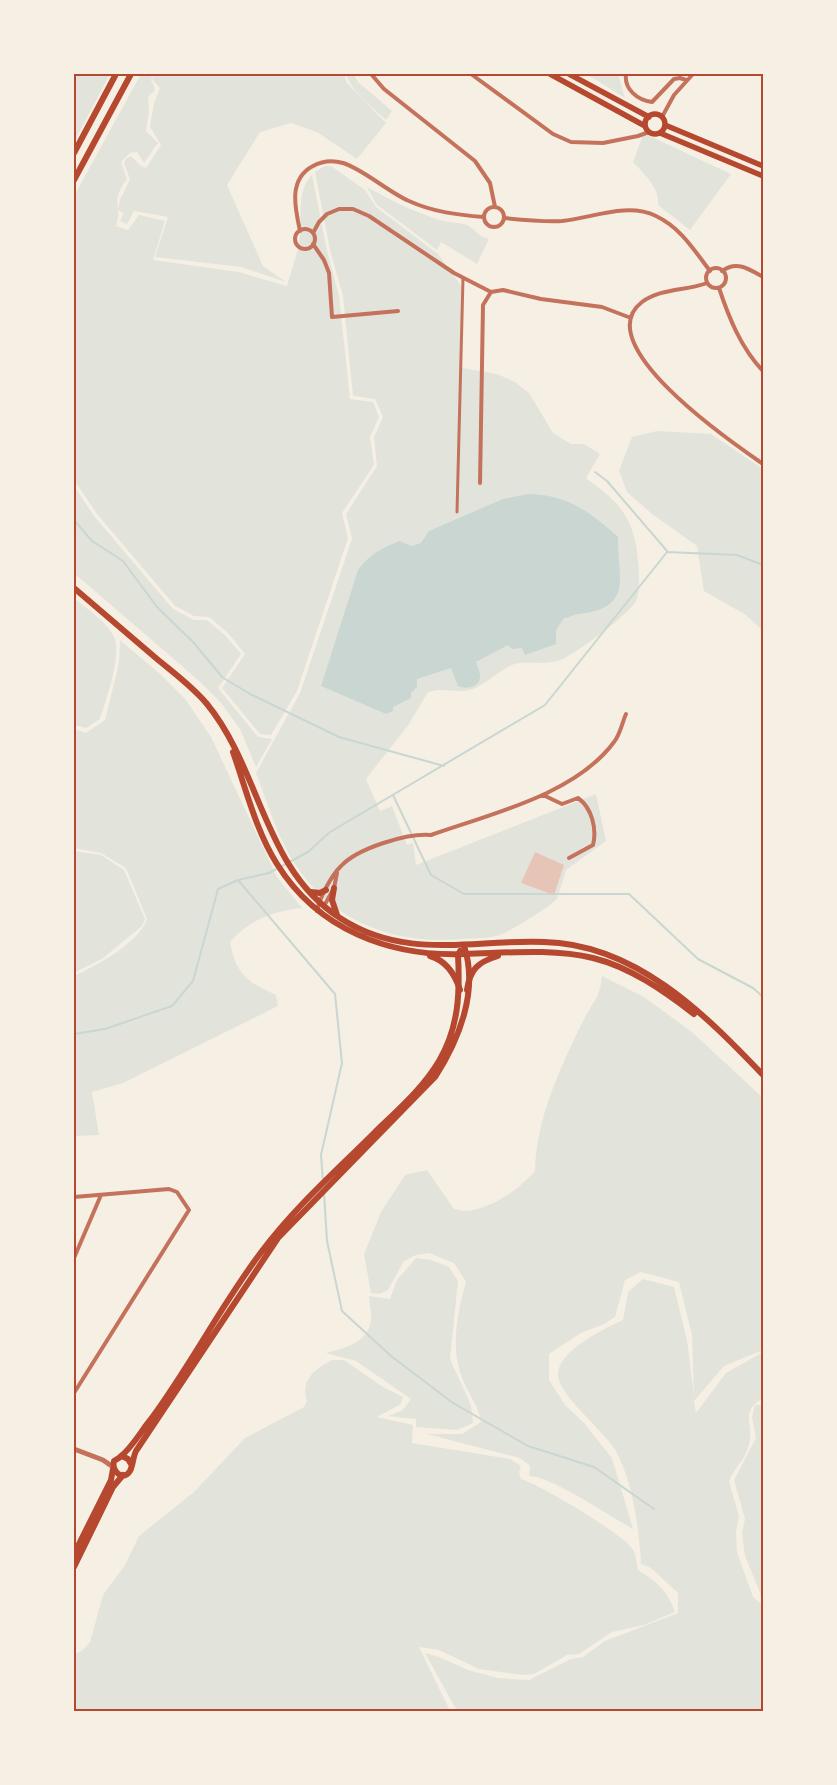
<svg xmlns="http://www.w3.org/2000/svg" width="837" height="1785" viewBox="0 0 837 1785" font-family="'Noto Serif',serif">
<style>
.green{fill:#e2e4dc}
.water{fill:#c9d6d2}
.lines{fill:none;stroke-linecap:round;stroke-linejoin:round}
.stream{stroke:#c9d6d2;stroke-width:2}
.building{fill:#e6c5b7}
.pedestrian{stroke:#c5725c;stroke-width:3}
.minor{stroke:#c5725c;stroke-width:4}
.tertiary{stroke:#c5725c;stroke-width:5}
.secondary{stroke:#b5482f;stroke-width:5.5}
.primary{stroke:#b5482f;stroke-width:6}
.trunk{stroke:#b5482f;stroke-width:6}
.neatline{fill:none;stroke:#b5482f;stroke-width:2}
</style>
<rect width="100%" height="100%" fill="#f6efe4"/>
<path class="green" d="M74 74H110L74 142Z
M141 74H154L151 80 155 90 148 97 149 111 146 131 158 143 144 163 137 152 130 153 121 162 127 179C109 203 123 205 116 226L128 230 139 215 165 221 153 260 239 272 287 286C291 272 296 258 299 243 303 222 295 191 312 175L327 251 339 296 350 399 373 402 379 417 370 437 374 465 342 513 348 538 297 691 271 735 260 734 222 688 245 654 228 633 209 617 194 616 175 606 97 514 74 480V196Z
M155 74H344L347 83 386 123 357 159 317 132 291 123 260 132 227 185 263 266 286 282 241 267 155 257 168 217 134 211 127 224 120 221 124 213 118 210 120 200 130 179 124 163 126 159 131 156 141 166 146 168 161 145 150 127 154 103 160 88 152 79Z
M346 74H353L358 82 392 111 386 120C372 107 352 92 346 74Z
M586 74H618L625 98 588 75Z
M641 132 731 174 690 230 658 205C660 188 644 174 633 162L642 138Z
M325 166H331L365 190 376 207 438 254 462 287V368L497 374 515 382 529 393 553 433 571 444H584L600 454 586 478C619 502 635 518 638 561 639 572 640 588 637 599 633 612 573 656 560 660 542 666 530 660 515 664 503 667 485 685 473 689 458 694 443 687 428 692L409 724 366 779 380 811 392 806 407 845 413 843 416 865 596 794 606 841 566 870 557 899 549 906C534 915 513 931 496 936 486 939 473 938 462 939 395 945 333 923 295 864 277 837 268 804 256 773L300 693 352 539 346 514 377 466 374 437 383 417 375 399 353 396 343 296 330 250 315 172Z
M367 187C390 200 414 212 440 220 449 223 459 222 467 225 475 229 480 238 489 239L477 264 441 242 437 250 376 204Z
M657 431 711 434 763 469V631L746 615 704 591 697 546 652 514 627 492 619 471 632 437Z
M74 486 94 516 173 609 194 620H207L226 636 241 654 218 688 258 737 272 739 256 767 240 729 221 703 198 680 74 573Z
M74 598C87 609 108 622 115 639 121 658 106 700 100 719L86 728 74 725Z
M120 640 159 673 186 700 211 737 277 877 302 908C273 911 249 920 230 942 236 974 247 982 276 995L278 1006 123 1083 92 1092 99 1135 74 1136V976C97 965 138 944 147 919L126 868 101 853 74 848V729L86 733 105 720 119 663Z
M74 851 101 855 124 870 145 919 142 926 103 958 74 973Z
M602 976 644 997 692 1032 763 1098V1350L724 1366 694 1401 696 1413 726 1373 763 1352V1401L760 1400C742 1412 752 1423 750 1439 749 1455 735 1467 729 1481L739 1516 736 1532 737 1552 753 1597 763 1605V1711H457L425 1653 439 1657 468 1670 498 1678 529 1680 571 1659 583 1657 605 1641 678 1613V1593L651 1568 641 1564C639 1529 633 1484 617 1453 612 1443 602 1434 595 1426 584 1414 558 1390 558 1374 558 1351 605 1328 623 1320L628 1292 643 1279 674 1287 687 1340 694 1396 692 1335 679 1282 641 1272 625 1280 615 1317 604 1324 581 1333 549 1354V1380L565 1405 583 1422 612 1458 633 1529C611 1517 551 1476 529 1476L530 1466 520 1458 427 1434H462L481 1422C479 1407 469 1395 463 1380 450 1350 457 1313 466 1282L454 1263 429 1253 416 1255 404 1261 388 1290 380 1294 371 1293 364 1254 381 1212 405 1175 427 1170 454 1209C459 1210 467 1212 473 1210 497 1205 519 1189 535 1171 536 1119 560 1068 583 1021 592 1002 600 999 602 976Z
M416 1258 431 1260 449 1267 458 1281 450 1359 471 1405 473 1423 457 1430 416 1427V1419L388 1416 402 1411 411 1399 356 1361 326 1353C345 1348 368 1343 371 1320 372 1312 369 1303 369 1296L390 1299 397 1280Z
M332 1360H344L383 1387 403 1397 401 1404 377 1417 413 1425 412 1443 510 1459 521 1466 519 1472 521 1479C541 1485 619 1532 632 1548 636 1553 637 1564 638 1570 657 1581 668 1592 675 1612L644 1625 612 1632 579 1654 567 1655 534 1674 523 1675 479 1669 439 1650 419 1647 450 1711H74V1655L83 1650 90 1642 103 1595 125 1565 139 1536 194 1492 245 1438 304 1407 307 1401C300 1380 315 1369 332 1360Z
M755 1405H763V1595H761L745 1556 742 1533 745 1519 734 1480 756 1438 752 1417Z"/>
<path class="water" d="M528 494C568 495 589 511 618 537 617 577 635 608 578 614 573 614 570 618 564 618L556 630V644L525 655 522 648 512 649 508 645 476 662C477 666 480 671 480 675 481 687 467 690 458 686L451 668 417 679V687L411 693V698L393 707V711L386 714 321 686 358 570C370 554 381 549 399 541L412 546 421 543 429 531 503 499Z"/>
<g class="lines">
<path class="stream" d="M595 472 607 481 667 551
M74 520 92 541 123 561 157 607 194 643 222 677 250 694 339 737 444 766
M393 795 431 875 464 894H629L698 959 753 988 763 997
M238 880 335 994 342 1063 321 1155 323 1181
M74 1034 105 1029 172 1006 193 981 218 889 238 880 269 873 308 852 330 832 545 705 667 552 737 555 763 565
M324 1193 327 1241 342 1311 391 1356 453 1403 528 1446 594 1467 654 1509"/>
</g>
<path class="building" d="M535 852 564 865 554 895 521 883Z"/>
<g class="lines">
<path class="pedestrian" d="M457 512 463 278"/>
<path class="minor" d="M371 74 384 89 475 161 490 183 495 207
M471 74 553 134 571 142 603 143 638 136 649 132
M626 74C624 89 637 100 652 102L674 79 680 78 686 80
M662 117 674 95 693 74
M484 217a10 10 0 1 1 20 0a10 10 0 1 1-20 0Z
M504 218C523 220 542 222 562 221 592 218 627 202 656 216 681 228 694 250 710 271
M295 239a10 10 0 1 1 20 0a10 10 0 1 1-20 0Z
M300 231C295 208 288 179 313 166 322 161 333 160 343 163 363 169 388 192 409 201 433 212 458 215 484 217
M313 233 319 222 327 214 339 209H353L369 216 454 273 491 292 503 290 541 299 602 307 631 318
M313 244 324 260 329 273 332 317 398 311
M706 278a10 10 0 1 1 20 0a10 10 0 1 1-20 0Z
M722 271C737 260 749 269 763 277
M707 283C686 291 661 288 642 302 587 344 734 444 763 464
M719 288C729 318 741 348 763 371
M480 483 483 305 491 292
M543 795 562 804 578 798C592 808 597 829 593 845L569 858
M324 906 334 888 337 873
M317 911C320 897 331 876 341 866 358 848 407 833 431 835 490 814 575 795 614 742 620 735 622 723 626 714
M74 1197 169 1189 177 1192 189 1210 74 1393
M74 1258 101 1195"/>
<path class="tertiary" d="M74 1449 103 1460 113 1467"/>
<path class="secondary" d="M550 74 645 126
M569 74 649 117
M645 124a10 10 0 1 1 20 0a10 10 0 1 1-20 0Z
M665 125 763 166
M660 133 763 176"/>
<path class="primary" d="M120 1457C132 1448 141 1431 151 1419 191 1365 221 1305 262 1251 295 1207 337 1170 376 1131 399 1109 423 1088 439 1061 459 1027 460 992 458 955L460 951
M131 1464 128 1459 122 1456 114 1461C111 1471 123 1482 130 1471 133 1465 133 1457 136 1451L278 1238 435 1077C459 1040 479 990 464 946
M74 1554 111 1480 113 1469
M74 1567 113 1487 123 1475"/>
<path class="trunk" d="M74 153 116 74
M74 180 131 74
M74 588C101 611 129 635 157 659 174 673 193 687 207 704 261 770 264 870 340 918 406 961 472 939 544 942 635 944 704 1013 763 1075
M233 752C246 789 256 831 277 864 318 930 390 957 465 954 506 953 552 948 593 958 630 967 664 991 694 1014
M334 888 332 900 337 915
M311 892 320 893 326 890
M430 956C447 961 455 974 460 990
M467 990C470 969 478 962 498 956"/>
</g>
<rect width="837" height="1785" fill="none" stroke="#f6efe4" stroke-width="150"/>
<rect x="75" y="75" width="687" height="1635" class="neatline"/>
</svg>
